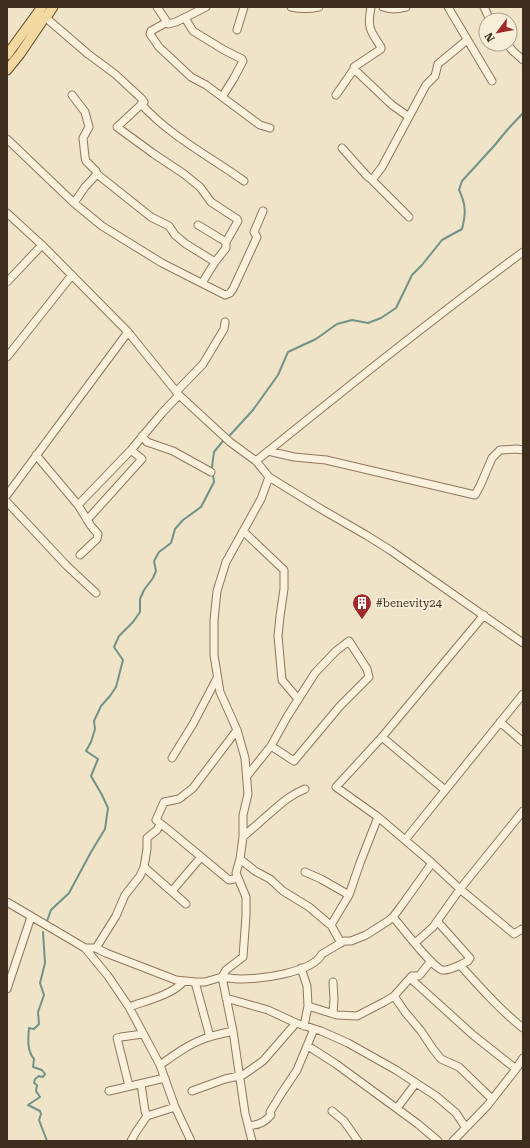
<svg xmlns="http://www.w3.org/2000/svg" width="530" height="1148" viewBox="0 0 530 1148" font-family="'Roboto Serif',serif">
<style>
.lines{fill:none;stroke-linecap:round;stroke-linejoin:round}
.stream{stroke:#6f938a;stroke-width:2}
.minor-casing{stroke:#8d765c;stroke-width:9}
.major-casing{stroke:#5b4430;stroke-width:11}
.minor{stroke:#faf1dc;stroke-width:7}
.major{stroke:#f3d9a0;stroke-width:9}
.labels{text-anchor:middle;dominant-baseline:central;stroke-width:3.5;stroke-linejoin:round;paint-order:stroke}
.poi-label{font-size:11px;fill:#3d2e20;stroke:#f7eed8;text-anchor:start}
</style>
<rect width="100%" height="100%" fill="#f0e4c8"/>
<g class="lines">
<path class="stream" d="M228 437 232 433 253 410 278 375 288 352 316 339 337 324 352 320 368 323 381 318 396 308 412 275 422 265 442 240 462 229C466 214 466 204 459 190L462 181 494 146 508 129 523 113
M47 921 51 910 69 893 91 852 105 829 108 808 102 795 91 776 98 759 86 751 91 742 95 729 94 721 101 706 110 696 116 687 123 660 114 647 119 636 133 622 140 612V599L144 590 153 578 156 571 154 561 159 552 171 543 175 529 183 520 201 507 214 482 212 467 214 452 223 441
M43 932 45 963 40 983 44 995 38 1012 39 1024 34 1029 29 1028C28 1039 27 1051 34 1059L33 1067 42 1070 45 1074 43 1077 39 1076 35 1079 34 1083 37 1085 36 1091 40 1097 28 1105 40 1111 41 1114 39 1120 47 1141"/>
<defs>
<path id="minor" d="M157 7 167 22
M206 7 176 22 168 24 167 22 151 31 150 34 159 47 191 77 206 85 260 125 270 128
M291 7C300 9 309 9 319 7
M383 7C392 10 397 9 406 7
M448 7 492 81
M484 7 490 20
M45 17 88 54 115 74 142 99 144 102 117 127 154 154 184 174 200 187 211 202 237 219 238 221 226 242V248L215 262 202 283
M185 18 193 31 224 50 242 59 243 61 234 78 222 97
M237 30 244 7
M507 44 513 51 523 60
M354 69 392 105 409 117
M72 95 85 112 89 127 83 138 85 157 86 161 96 171 97 174 151 217 169 226 175 235 186 244 215 262
M336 95 354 69V67L381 49V47C370 31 367 27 371 7
M141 104C170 136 209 156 244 181
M7 139 74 203 102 226 162 263 225 295 230 293 233 289 257 237 254 232 263 211
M342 148 367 176 372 180 409 217
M372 180 382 167 426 85 435 76 438 64 467 40
M74 203 85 187 97 174
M7 213 42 245 128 332 179 395 230 442 256 461 269 477 321 509 366 535 390 550 523 643
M198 225 226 242
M7 282 42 245
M7 357 72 275
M176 392 203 364 224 329 225 322
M142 436 147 442 173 451 211 472
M268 451 294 457 326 460 475 495 480 486 492 458 500 450 517 449 523 450
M36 455 78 505 91 526 98 534 97 539 80 555
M256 461C344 390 432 319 523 252
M7 495 128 332
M7 502 67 566 96 593
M78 505 131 450 162 413 179 395
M87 520 142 459 131 450
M243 531 284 570V589L280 616 278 636 282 680 298 699
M484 615 382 737 336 787 378 817 432 863 460 889 514 934 522 929 523 930
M500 722 523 742
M237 730 193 788 179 799 164 802 156 820 170 831 229 880 238 878
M382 737 445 790
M172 758 193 724 217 678
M247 776 271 746 287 717 315 673 336 651 349 641 367 669 369 677 340 706 294 761 271 746
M243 837C249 831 256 826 262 820 277 808 287 796 305 789
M405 840 523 694
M240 859 255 871 270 879 283 891 309 907 328 923 331 925 341 943
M144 867 186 904
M305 872 321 879 349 895
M172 891 201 857
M7 902 85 948 108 976 129 1007 160 1065 175 1107 191 1141
M393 917C402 927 431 966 442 970 448 971 455 967 460 965 480 987 500 1010 523 1028
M437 921 470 958 468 961 460 965
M331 925 349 895 360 863 378 817
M415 943 433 927 460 889 523 811
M85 948H96L106 953 176 980 195 982H205L222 977 226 970 243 957 246 916V897L236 873 240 859 243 837V815L248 794 245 758 237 730 220 692 214 655V620L217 591 226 562 261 499 269 477
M96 948 116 916 125 895 140 876 144 867 147 849V838L157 830 160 824
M301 968 307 986 308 1006 304 1026
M410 978 473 1035 516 1069
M195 982 210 1037
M333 982 334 999 333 1014
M7 989 31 917
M394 996 405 1012 421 1031 433 1049 441 1059 459 1067 492 1099
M226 998 268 1010 296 1023 321 1031 348 1043 396 1070 436 1096 456 1113 466 1128
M308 1006 337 1015 357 1016 384 1002 394 996 410 978 412 976H419L431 961
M129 1007C145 1001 172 995 183 982
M308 1046 336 1064 418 1124 438 1141
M160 1065C174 1055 189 1044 206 1038 215 1035 224 1033 233 1031
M141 1084 145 1111 147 1116
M129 1086 117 1038 121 1037 143 1034
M109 1091 165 1078
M192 1091 225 1079 243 1075 263 1061 296 1023
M397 1108 416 1083
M332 1111 344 1121 358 1141
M249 1125C258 1126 265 1122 271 1115L270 1112 281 1094 297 1070 314 1029
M131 1141 136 1132 147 1116 175 1107
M252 1141 245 1113 233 1031 222 977C228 978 235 979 241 979 261 979 312 973 322 954L344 941H351L366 935 388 921 393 917 402 905 432 863
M453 1141 487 1106 516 1069 523 1058"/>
<path id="major" d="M7 55 42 7
M7 70 20 54 45 17 47 16 53 7"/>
</defs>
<use href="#minor" class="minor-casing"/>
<use href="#major" class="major-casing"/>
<use href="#minor" class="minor"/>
<use href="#major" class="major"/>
</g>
<defs>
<symbol id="building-pin" viewBox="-11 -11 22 30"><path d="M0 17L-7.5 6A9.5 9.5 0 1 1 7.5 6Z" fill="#9e2a2b" stroke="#f7eed8"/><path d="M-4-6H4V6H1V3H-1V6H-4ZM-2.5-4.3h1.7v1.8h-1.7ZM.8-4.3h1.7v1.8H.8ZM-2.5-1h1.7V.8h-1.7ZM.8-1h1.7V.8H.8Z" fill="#fff"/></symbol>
</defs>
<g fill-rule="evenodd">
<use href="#building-pin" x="351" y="592" width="22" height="30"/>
</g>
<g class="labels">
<g class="poi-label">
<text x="376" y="603">#benevity24</text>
</g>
</g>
<rect width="530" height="1148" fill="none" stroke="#3d2e20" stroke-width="16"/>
<g transform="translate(498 32) rotate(238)"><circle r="19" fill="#f7eed8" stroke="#ada18e"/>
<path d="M0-3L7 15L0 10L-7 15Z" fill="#9e2a2b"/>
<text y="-6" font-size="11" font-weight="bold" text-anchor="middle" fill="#3d2e20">N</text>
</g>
</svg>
